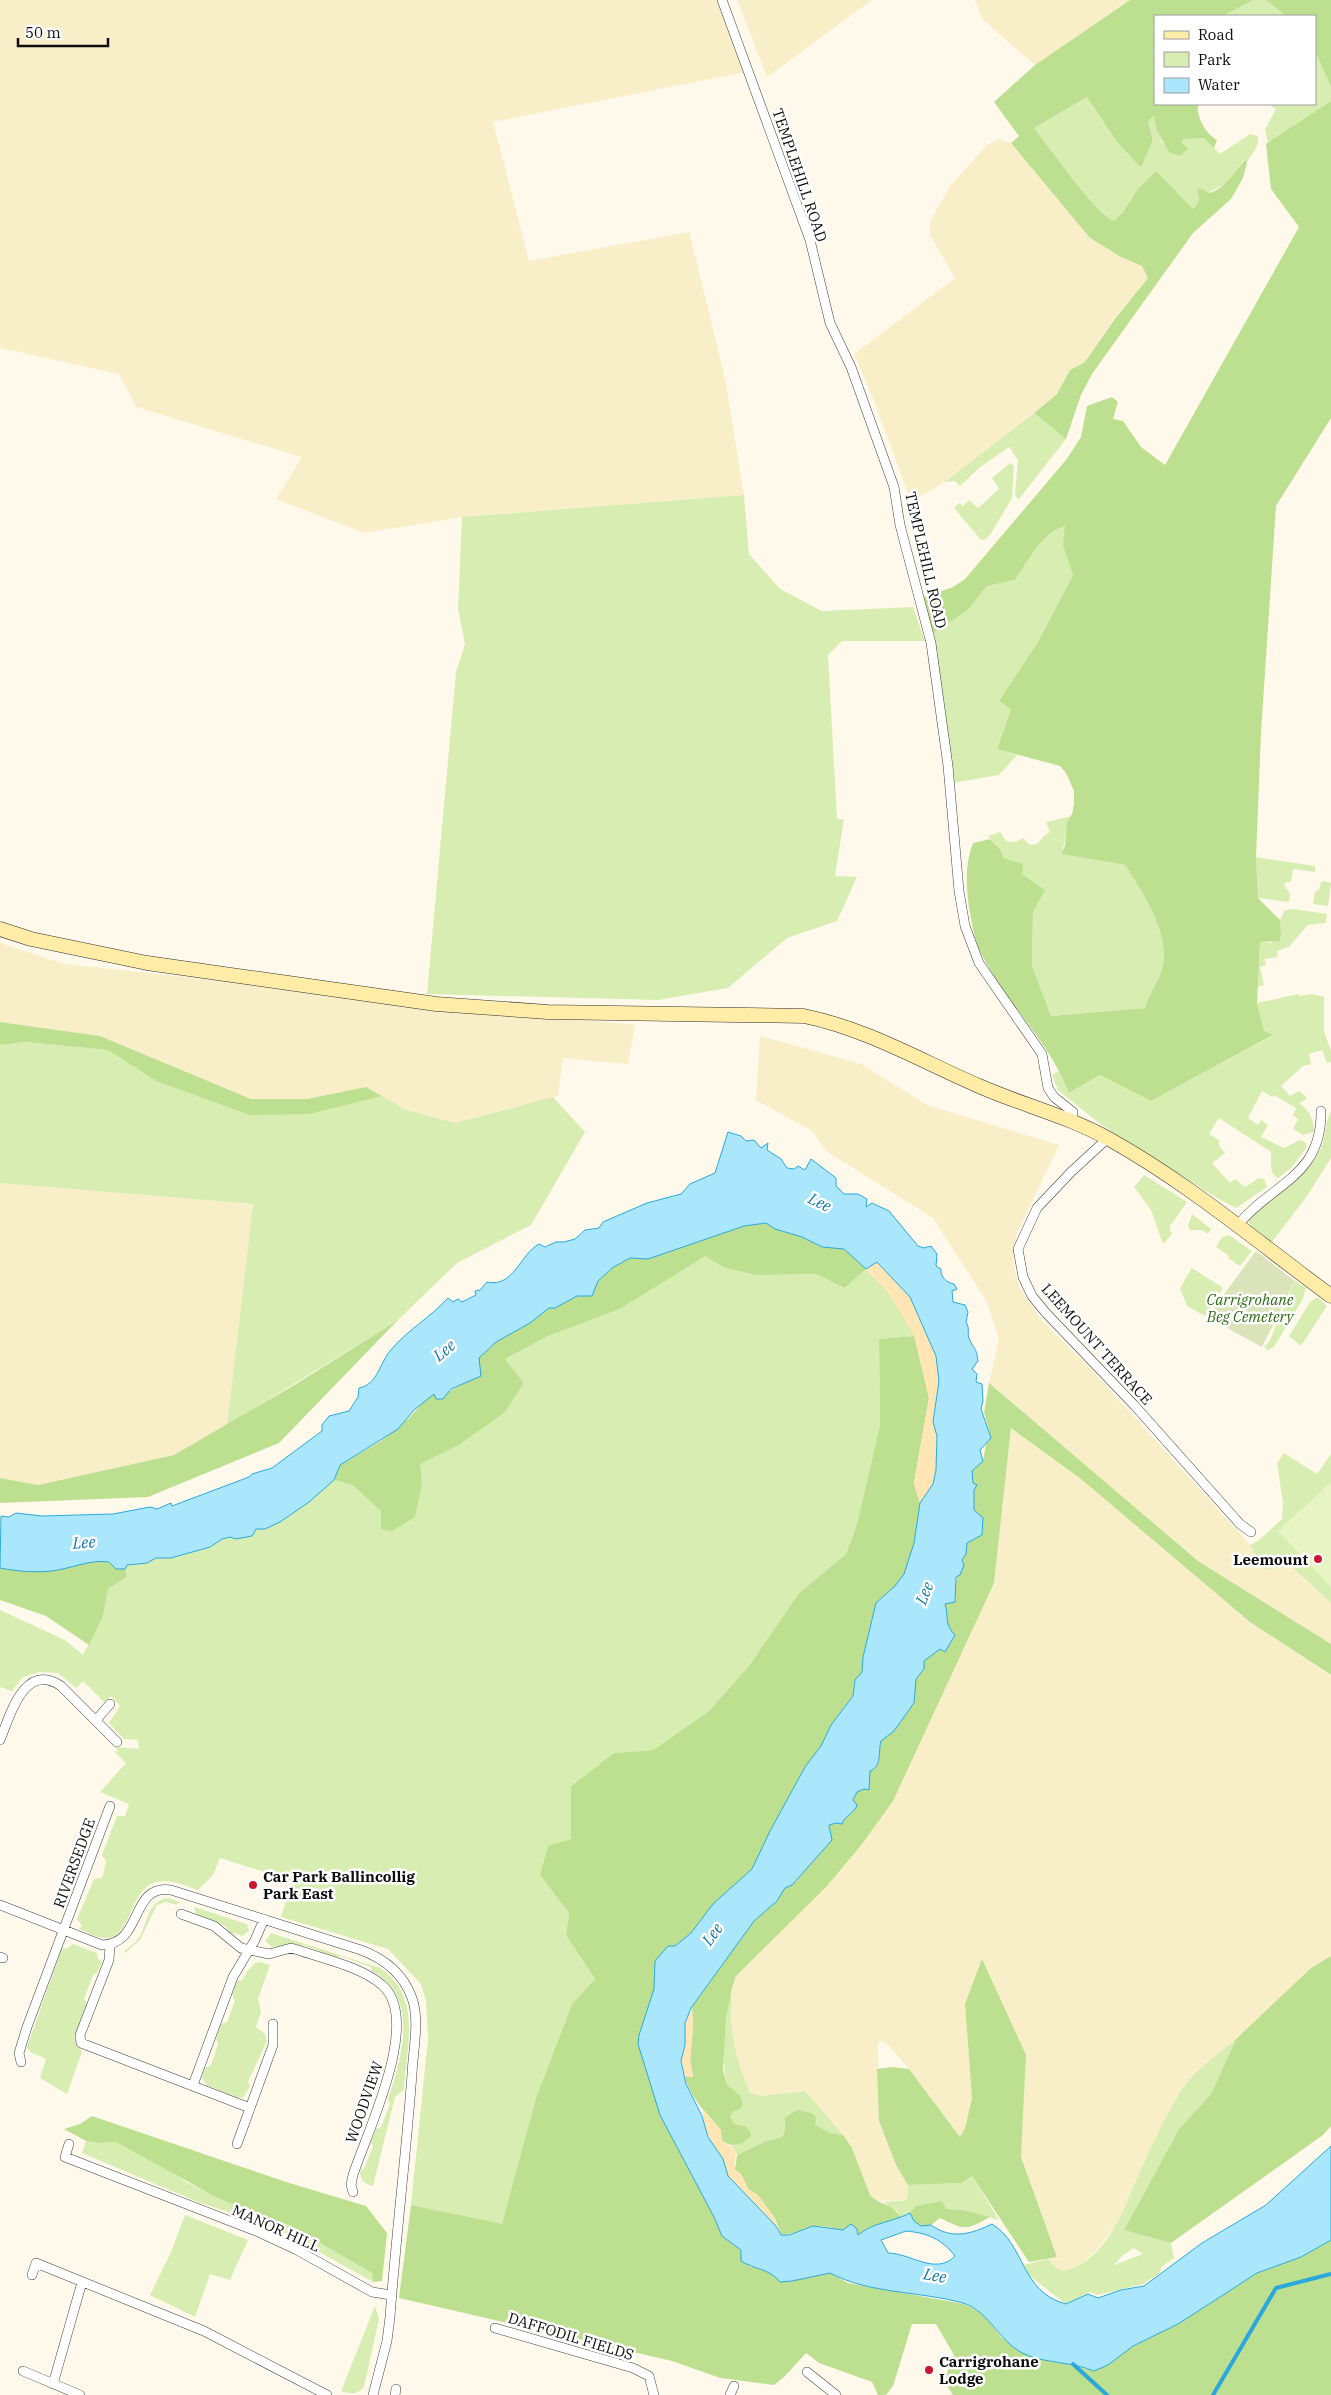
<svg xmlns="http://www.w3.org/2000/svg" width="1331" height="2395" viewBox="0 0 1331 2395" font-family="'IBM Plex Serif',serif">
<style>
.farmland{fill:#f8efc9}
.green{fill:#d7edb2;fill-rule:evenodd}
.forest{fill:#bde090}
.sand{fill:#ffe6b4}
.cemetery{fill:#dbe3bb}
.pitch{fill:#e9f4c5}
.water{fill:#abe7fc;stroke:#2ba8db;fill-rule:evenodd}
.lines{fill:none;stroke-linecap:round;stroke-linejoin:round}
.stream{stroke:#2ba8db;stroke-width:4}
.minor-casing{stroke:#404040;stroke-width:10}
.secondary-casing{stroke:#2f2f2f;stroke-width:15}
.minor{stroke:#fff;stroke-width:9}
.secondary{stroke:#ffeca7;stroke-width:14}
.poi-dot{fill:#ca1734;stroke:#fff;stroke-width:2}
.labels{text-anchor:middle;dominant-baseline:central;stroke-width:5;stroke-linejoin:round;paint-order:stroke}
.street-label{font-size:15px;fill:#0d0d0d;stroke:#fff}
.park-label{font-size:15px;font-style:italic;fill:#316b17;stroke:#fff}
.poi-label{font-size:15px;font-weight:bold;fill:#0d0d0d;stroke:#fff;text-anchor:start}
.water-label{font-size:16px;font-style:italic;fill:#0a76ab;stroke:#fff}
</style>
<rect width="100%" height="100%" fill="#fff9ec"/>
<path class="farmland" d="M0 0H721L746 72 493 122 529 261 689 232 725 378 744 495 462 517 364 533 276 499 302 457 136 407 119 374 0 348Z
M737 0H872L767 77Z
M975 0H1130L1035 65 982 19Z
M999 139 1011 143 1090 238 1121 257 1142 266 1148 278 1112 321 1085 362 1070 370 1057 394 954 476 913 501 909 496 873 398 854 354 955 278 930 235V222L950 186 987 145Z
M0 943 65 964 635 1025 628 1064 563 1058 558 1096 455 1123 406 1110 366 1087 307 1099H251L100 1036 0 1022Z
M760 1036 861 1064 927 1105 1059 1145 1016 1235 1013 1262 1019 1287 1042 1321 1090 1368 1250 1545 1263 1570 1290 1565 1331 1603V1644L1198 1561 989 1383 999 1339 987 1302 933 1218 826 1151 812 1131 756 1100Z
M0 1183 253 1204 227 1425 174 1455 38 1485 0 1478Z
M1011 1428 1081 1479 1250 1622 1331 1676V1956L1311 1968 1236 2039 1191 2078 1145 2160 1116 2225 1096 2251 1085 2261 1073 2269 1064 2271 1055 2267 1048 2259 1057 2257 1021 2157 1026 2055 965 2004 972 2098 965 2128 960 2137 909 2069 888 2045 882 2041 878 2043 879 2121 896 2165 908 2185 907 2200 876 2201 870 2195 852 2148 805 2091 761 2096 750 2093 738 2066 733 2047 731 2003 732 1988 736 1976 994 1583Z"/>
<path class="green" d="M1253 0H1266L1286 16H1223Z
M1315 51 1331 87V101L1268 143 1265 129 1276 109 1268 104H1297L1298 107 1301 104H1315Z
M1087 97 1117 142 1141 168 1153 140 1148 122 1154 116 1162 143H1182L1183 139 1204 138 1220 154 1250 134 1258 136C1259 150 1251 153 1247 163L1244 160 1227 183 1200 197 1199 203 1193 209 1137 190 1123 212 1114 221C1096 213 1049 147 1034 128Z
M1034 413 1066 439 1019 499 1016 497 1015 494 1018 460 1009 447 979 468 960 486 955 481 945 482Z
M1010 463 1014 466 1012 498 990 535 984 540 980 539 954 508 959 503 963 506 969 500 978 508 999 489 992 478Z
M744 495 749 554 780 589 822 611 913 607 925 641H842L828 655 837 819H844L835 876 857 877 837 921 787 938 728 988 658 1000 427 994 456 672 465 644 458 609 462 517Z
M1065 526 1069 562 1073 575 1038 642 1000 700 1011 709 997 749 1017 755 999 775 952 783 933 633 968 610 987 586 1015 580C1028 560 1042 534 1065 526Z
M1072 816C1064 827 1067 841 1061 854L1125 865C1142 891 1169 932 1163 965 1160 980 1149 993 1145 1008L1051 1016 1032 966 1033 912 1045 890 1022 874V864L1004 858 1000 849 988 836 1000 832 1006 841 1015 842 1023 838 1030 845 1037 844 1044 836 1050 832 1046 822Z
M1256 857 1315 866V872L1293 869 1291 882H1286L1284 885 1290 894 1289 902 1258 898Z
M1324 881 1331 883 1328 906 1313 904 1315 892 1319 890 1321 882Z
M1294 909 1327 914 1326 923 1308 925 1289 947 1277 951 1278 957 1265 959 1266 965 1260 967 1264 985 1258 987 1260 942 1271 943 1281 933 1280 920 1285 910Z
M1298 994 1299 996 1312 994 1324 997V1031L1331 1051V1062L1327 1063 1322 1050 1309 1054 1311 1064 1303 1066 1281 1086 1290 1096 1299 1091 1306 1097V1100L1299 1103C1309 1110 1314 1119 1314 1132L1303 1135 1293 1129 1298 1119 1293 1115 1296 1108 1274 1095 1272 1097 1262 1091 1248 1118 1258 1125 1261 1120 1268 1125 1261 1137 1284 1148 1300 1140 1305 1142 1307 1147 1292 1167 1278 1178C1268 1173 1272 1162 1271 1152L1219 1118 1209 1134 1219 1140V1146L1225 1153 1212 1163 1230 1183 1235 1179 1245 1187 1259 1178 1264 1179 1267 1187 1236 1208 1217 1198 1100 1124 1058 1090 1052 1075 1060 1070 1069 1093 1098 1075 1151 1101 1272 1036 1264 1032 1257 1003Z
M26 1042 108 1050 156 1081 249 1115 382 1096 406 1110 455 1123 553 1097 585 1132 531 1225 457 1263 398 1320 227 1425 253 1204 0 1183V1045Z
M1331 1111V1158L1307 1196 1272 1242 1251 1227 1249 1221 1252 1214C1278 1195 1307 1177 1321 1148 1326 1136 1325 1122 1331 1111Z
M1144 1175 1187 1202 1170 1226V1230L1172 1234 1163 1244 1151 1210 1134 1187Z
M1192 1214 1211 1229 1208 1234 1202 1230H1190L1188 1226Z
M1229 1235 1252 1251 1240 1266 1228 1258 1229 1256 1216 1247 1222 1237Z
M705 1255 725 1268 756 1275 816 1274 843 1288 866 1269 888 1292 915 1336 879 1339 880 1425 857 1524 846 1554 799 1593 749 1666 709 1711 653 1750 614 1753 571 1786V1839L540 1875 569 1913 566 1935 595 1979 572 2004 536 2098 502 2225 411 2205 428 2039 426 2001 421 1984 388 1949 281 1917 292 1881 220 1858 213 1875 198 1890C188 1887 175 1881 164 1881 128 1880 134 1940 105 1938 97 1938 87 1932 79 1929L82 1926 77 1919 94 1879 102 1878 103 1876 106 1861 102 1855 117 1816H125L129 1804 100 1792 126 1763 113 1750 117 1752 118 1751 115 1747 139 1749 138 1740 124 1739 109 1723 120 1706 111 1696 104 1702 83 1681 76 1688 58 1673 39 1672 23 1677 12 1691 0 1687V1610L65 1640 83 1655 103 1616 108 1589 127 1577 125 1569 127 1565 147 1563 156 1558H171L210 1547 222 1539 230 1537 236 1539 256 1529H265L309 1502 334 1480 353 1485 422 1484 419 1464 459 1445 505 1411 524 1383 505 1359 548 1336 620 1309Z
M1192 1268 1223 1288 1205 1316 1187 1306 1180 1288Z
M1295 1281 1306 1288 1303 1299 1274 1347 1268 1350 1264 1347 1270 1340Z
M1318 1297 1327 1306 1301 1346 1289 1336 1310 1302Z
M1284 1453 1317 1474 1331 1454V1603L1290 1565 1263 1570 1250 1545 1258 1541 1282 1519 1283 1503 1277 1463Z
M169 1898 179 1902 177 1905 166 1902 157 1905 140 1940 125 1953 124 1951C131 1946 137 1942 141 1934 148 1919 149 1900 169 1898Z
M194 1907 247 1924 249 1931 242 1936 236 1933 231 1934 225 1926 196 1914Z
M271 1933 380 1968C423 1997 406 2047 404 2090L395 2097 373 2186C364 2184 360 2180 360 2171L364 2168 373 2147 371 2142 376 2129 381 2127 390 2104 388 2099C402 2058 420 1996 372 1971L371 1967 340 1956 335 1958C316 1950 296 1938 276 1948L275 1946 272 1947 265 1941Z
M73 1944 97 1953 98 1959 102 1961 97 1973 93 1975 84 1999 87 2003 74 2038 82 2052 67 2094 40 2078 46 2059 30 2052 27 2047 62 1948 66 1949Z
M260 1962 270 1965 258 1999 261 2012 256 2027 265 2034 267 2041 248 2082 250 2086 244 2097 238 2098 206 2085 202 2077 205 2068 211 2065 218 2044 216 2039 221 2024 227 2022 235 2001 232 1994 237 1981 242 1980 248 1970 255 1963Z
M732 1988C729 2027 734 2057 750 2093L761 2096 805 2091 843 2135 830 2133 814 2125 785 2118V2131L782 2137 766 2141 737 2155 731 2145 735 2146 745 2126 735 2124 730 2117 740 2095 727 2085C720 2057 726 2017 732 1988Z
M1236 2039 1211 2094 1179 2129 1124 2230 1171 2243 1174 2258 1161 2267 1160 2273 1143 2284 1098 2295 1090 2292 1066 2304 1026 2273 1023 2265 1048 2259 1055 2267 1064 2271C1109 2260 1124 2206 1141 2169 1153 2143 1166 2115 1181 2091 1194 2070 1218 2055 1236 2039ZM1134 2248 1143 2254 1114 2265 1122 2256Z
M86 2141 97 2143 116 2142 161 2166 188 2183 267 2220 289 2225 372 2273 373 2282 276 2228 198 2202 82 2153Z
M972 2176 999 2220 963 2210 945 2209 942 2201 915 2206 910 2213 901 2218 897 2211 883 2202 907 2200 908 2185 962 2183Z
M185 2215 248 2240 230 2280 210 2274 195 2317 150 2295 171 2252Z
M375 2306 379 2319 364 2387C357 2395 350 2394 341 2391Z"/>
<path class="forest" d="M1130 0H1253L1223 16H1155V104H1198C1196 117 1206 134 1217 140L1214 148 1204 138 1183 139 1182 143 1188 149 1180 156 1169 152 1157 131 1154 116 1148 122 1153 140 1141 168 1117 142 1087 97 1034 128C1050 148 1095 213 1114 221L1123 212 1137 190 1156 171 1193 209C1199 203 1201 199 1197 191L1199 188 1210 193C1227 187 1233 173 1245 160L1247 163 1243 178 1231 199 1193 233 1092 374 1081 395 1066 439 1034 413 1057 394 1070 370 1085 362 1114 320 1148 278 1142 266 1121 257 1090 238 1011 143 1019 136 994 102 1035 65Z
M1266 0H1331V87L1315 51V16H1286Z
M1331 101V418L1276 506 1261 733 1256 857 1258 898 1280 920 1281 933 1280 941 1260 942 1257 1003 1264 1031 1273 1035 1151 1101 1099 1075 1069 1093C1050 1042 1006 1003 982 955 974 941 972 922 969 907 966 885 965 864 973 843L990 839 1000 849 1004 858 1023 864 1022 874 1045 890 1033 912 1032 966 1051 1016 1145 1008C1149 993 1160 980 1163 965 1169 932 1142 891 1125 865L1061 854 1065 846 1067 823 1072 814 1074 804V791L1066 773 1060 766 997 749 1011 709 999 701 1038 642 1073 575 1063 545 1065 526C1042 533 1028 561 1015 580L987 586 968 610 933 633 922 598 953 587 965 579 1066 460 1081 437 1087 406 1112 397 1118 402 1113 419 1123 421 1141 447 1165 465 1299 227 1271 189 1266 144Z
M0 1022 100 1036 251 1099H307L366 1087 382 1096 309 1114 249 1115 156 1081 108 1050 26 1042 0 1045Z
M766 1223 775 1229 802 1237 822 1247 844 1249 866 1269 844 1288 816 1274 756 1275 725 1268 705 1256 620 1309 548 1336 505 1359 524 1383 505 1412 459 1445 420 1464 422 1484 415 1517 392 1531 381 1529V1511L353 1485 334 1480 340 1465 381 1441 409 1418 427 1398 434 1394 447 1393 465 1382 479 1358 496 1342 530 1323 549 1308H555L577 1296H592L598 1281 612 1268 630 1258 648 1259 744 1226Z
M888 1292 915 1336 929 1398 914 1483 920 1503 914 1543 904 1574 895 1586 876 1603 863 1657 862 1672 855 1680 853 1695 831 1725 821 1746 805 1767 770 1831 752 1869 713 1904 691 1933 655 1961 654 1989 639 2035 660 2115 714 2217 722 2236 741 2250 750 2267C763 2268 772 2271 780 2282L792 2281 830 2273 848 2283 964 2304 982 2313 1002 2338 1060 2361 1094 2371 1108 2365 1133 2346 1178 2324 1257 2273 1301 2257 1331 2240V2395H953L944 2381 954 2355 936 2324H912L893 2386 886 2395H878L872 2382 819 2363 806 2353 784 2377 774 2385 720 2378 672 2361 399 2298 411 2205 502 2224 536 2098 572 2004 595 1979 566 1935 569 1913 540 1875 548 1846 571 1839V1786L614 1753 653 1750 709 1711 749 1666 799 1593 846 1554 857 1524 880 1425 879 1339 914 1336Z
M398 1320 279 1443 148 1497 0 1503V1478L38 1485 174 1455 296 1384Z
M989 1383 1198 1561 1331 1644V1675L1250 1622 1081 1479 1011 1428 994 1583 893 1801 862 1844 827 1886 736 1976 732 1988 726 2020 723 2070 727 2085 740 2095 743 2105 740 2109 733 2111 730 2117 735 2124 745 2126 750 2131 751 2136C744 2143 736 2148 726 2143 719 2140 720 2132 717 2126 715 2122 710 2118 707 2114 698 2105 688 2090 685 2077H693L690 2060 693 2027 692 2007 754 1921 777 1901 785 1888 792 1885 831 1841 829 1825 848 1815 857 1792 865 1789 868 1784 870 1771 875 1769 878 1762 881 1741 894 1731 914 1703 916 1679 924 1669V1661L940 1648 945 1652 952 1633 945 1618 947 1612 945 1604 956 1600C952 1578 965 1563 967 1543L974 1538 979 1516 974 1511 972 1471 976 1465 983 1461 986 1444 991 1438 984 1412Z
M101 1561 109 1562 116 1569H125L127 1577 108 1589 103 1616 89 1645 46 1616 0 1600V1568L35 1571Z
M1331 1956V2126L1323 2135 1171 2243 1124 2230 1179 2129 1211 2094 1236 2039 1311 1968Z
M982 1959 1026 2055 1021 2157 1057 2257 1029 2262 972 2176 962 2183 908 2185 896 2165 879 2121 877 2069 893 2067 909 2069 960 2137 965 2128 972 2098 965 2004Z
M797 2110 811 2113 816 2117 815 2125 830 2133 843 2135 852 2148 870 2195C880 2206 892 2202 901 2218 884 2227 876 2220 858 2235 844 2231 826 2224 811 2227 800 2229 792 2235 781 2235L775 2218 757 2195 748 2189 741 2174 735 2170 737 2155 766 2141 782 2137 785 2131V2118Z
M92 2116 286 2182 366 2206 387 2233 382 2281 373 2282 372 2273 289 2225 267 2220 214 2196 116 2142 97 2143 86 2141 64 2129 80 2124Z
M942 2201 946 2209 963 2210 990 2217C965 2231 965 2230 940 2218L931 2225 921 2227 914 2221 910 2213 915 2206Z"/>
<path class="sand" d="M877 1262 910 1297 936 1356 939 1381 933 1422 937 1436 936 1470 933 1484 920 1503 914 1483 929 1398 914 1336 888 1292 866 1269Z
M692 2007 693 2027 690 2060 693 2077H685L681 2061 685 2045V2023Z
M703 2109 721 2130 722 2141C742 2154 733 2150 735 2170L742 2175 748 2189 758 2195 775 2218 776 2226 728 2176 723 2159 715 2150 704 2126Z"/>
<path class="cemetery" d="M1256 1251 1295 1281 1262 1347 1207 1317Z"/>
<path class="pitch" d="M1331 1482V1587L1278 1531Z"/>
<path class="water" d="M728 1132 741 1136 746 1141 754 1140 761 1148 768 1143 767 1150 781 1159 787 1168 794 1169 798 1166 805 1170 811 1159 836 1178V1186L844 1194H858L867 1199 866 1207 872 1203 889 1211 918 1246 924 1248 931 1246 937 1254 936 1266 941 1269C940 1277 947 1283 954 1284L957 1289 952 1291 953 1302 965 1305 968 1312 966 1322C970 1328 967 1332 969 1338 973 1349 976 1345 978 1361L972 1369 977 1374 976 1382 982 1384 983 1401 981 1409 991 1438 980 1450 983 1461 972 1471 973 1483 977 1485 974 1490V1510L983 1518 982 1535 967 1543 966 1554 962 1560 964 1565 960 1575 956 1577 955 1602 945 1604C949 1617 944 1624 955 1635L945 1652 940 1649 924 1661V1669L916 1679 914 1703 894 1731 881 1741C878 1752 882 1767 870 1771L869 1790 864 1789 857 1792 853 1800 857 1805C855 1813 845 1815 842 1824L836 1823 829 1825 832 1840 792 1885 785 1888 777 1901 754 1921 691 2008 685 2023V2045L681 2061 686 2084 702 2116 708 2137 723 2159 728 2176 776 2226 781 2235H789L813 2226 843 2230 851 2224 857 2229 858 2235C874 2222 893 2222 910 2213L914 2221 921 2226 931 2225C952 2240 971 2234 992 2224 1026 2245 1020 2292 1066 2304L1088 2294 1098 2298 1121 2290 1144 2286 1202 2243 1266 2205 1331 2146V2240L1301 2257 1257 2273 1178 2324 1133 2346 1108 2365 1094 2371C1072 2362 1046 2363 1027 2355 1000 2345 990 2311 963 2303 919 2291 870 2294 830 2273L792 2281 780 2282C769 2268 755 2270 741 2261V2250L722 2236 714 2217 660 2115 638 2044 639 2035 654 1989 655 1961 668 1946H675L691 1933 713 1904 752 1869 770 1831 805 1767 821 1746 831 1725 853 1696 855 1680 862 1672 863 1657 876 1603 895 1586 904 1574 914 1543 920 1503 933 1484 936 1470 937 1436 933 1422 939 1381 936 1356 910 1297 877 1262 866 1269 844 1249 822 1247 802 1237 775 1229 766 1223 744 1226 648 1259 630 1258 612 1268 598 1281 592 1296H577L555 1308H549L530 1323 496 1342 479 1358 481 1376 451 1389 443 1399H436L434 1394 414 1410 398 1429 340 1465 334 1480 309 1502 280 1522 265 1529H256L252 1536 236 1539 230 1537 222 1539 210 1547 171 1558H156L147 1563 127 1565 125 1569H116L109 1562C89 1559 71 1569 51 1571 35 1573 16 1571 0 1568L1 1516 9 1517 16 1513 42 1516 113 1514 150 1507 157 1509 171 1503 172 1506 249 1477 252 1474 272 1468 322 1431V1425L329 1416 349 1411 358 1397 359 1388C377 1385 380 1363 390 1351 406 1331 431 1317 448 1298L453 1302 458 1299 462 1302 476 1295 475 1291 480 1290 487 1282C514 1288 520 1254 539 1244L545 1247 556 1242H564L575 1239 585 1230 599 1228 603 1222 647 1203 681 1194 690 1184 715 1173ZM906 2231C927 2233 942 2239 955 2256 936 2276 910 2253 888 2253L881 2240Z"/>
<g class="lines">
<path class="stream" d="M1073 2364 1107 2395
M1213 2395 1276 2288 1331 2274"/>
<defs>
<path id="minor" d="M722 0 810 240 830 323 851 367 894 487 900 525 931 643 948 766 959 891 965 926 979 963 1042 1054 1048 1088 1054 1097 1073 1112 1072 1121
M1108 1138 1071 1172 1037 1208 1018 1249 1023 1277 1032 1296 1046 1313 1135 1406 1240 1524 1251 1532
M1237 1226C1271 1183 1322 1178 1321 1111
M96 1720 110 1704
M0 1740C10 1716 24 1661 61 1686L117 1742
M0 1905 102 1945C144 1944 129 1884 171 1890L361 1950C385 1959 403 1973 412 1998 420 2020 413 2051 412 2074 406 2155 396 2236 390 2317L387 2341 373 2395
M181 1914 214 1926 241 1948 269 1954 291 1948 298 1950C324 1959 362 1967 382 1985 423 2020 366 2134 353 2175L351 2185 353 2192
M110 1945 109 1960 80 2035 81 2043 250 2108
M0 1957 3 1958
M21 2062 19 2053 27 2027 110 1806
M193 2085 233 1977 255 1940 264 1919
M69 2144 65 2157 256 2231 297 2250 372 2292 391 2295
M237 2144 273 2045V2024
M32 2275 36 2263 204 2331 327 2395
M495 2328 633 2368 649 2376 654 2395
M23 2371 80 2395
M807 2372 836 2395
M53 2384 82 2282
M395 2395 396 2389
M730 2395 734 2386"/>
<path id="secondary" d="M0 929 31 939 147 963 436 1004 548 1012 804 1016C867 1029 921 1061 979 1086 1022 1105 1068 1116 1109 1139 1188 1183 1259 1243 1331 1296"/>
</defs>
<use href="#minor" class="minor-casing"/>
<use href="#secondary" class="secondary-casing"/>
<use href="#minor" class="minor"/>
<use href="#secondary" class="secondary"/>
</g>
<g class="poi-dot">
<circle cx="1318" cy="1559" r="5"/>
<circle cx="253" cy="1885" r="5"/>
<circle cx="929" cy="2370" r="5"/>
</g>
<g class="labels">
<g class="street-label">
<text transform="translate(800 175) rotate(71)">TEMPLEHILL ROAD</text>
<text transform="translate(926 560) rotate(77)">TEMPLEHILL ROAD</text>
<text transform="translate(1097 1344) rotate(48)">LEEMOUNT TERRACE</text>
<text transform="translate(74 1863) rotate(-70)">RIVERSEDGE</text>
<text transform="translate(364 2102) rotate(-71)">WOODVIEW</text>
<text transform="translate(276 2228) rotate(24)">MANOR HILL</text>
<text transform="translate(571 2336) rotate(17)">DAFFODIL FIELDS</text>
</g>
<g class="park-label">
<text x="1250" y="1299">Carrigrohane<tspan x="1250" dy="17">Beg Cemetery</tspan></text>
</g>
<g class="poi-label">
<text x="1308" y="1559" text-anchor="end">Leemount</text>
<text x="263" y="1876">Car Park Ballincollig<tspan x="263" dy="17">Park East</tspan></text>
<text x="939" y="2361">Carrigrohane<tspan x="939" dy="17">Lodge</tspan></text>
</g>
<g class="water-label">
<text transform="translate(820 1202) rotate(25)">Lee</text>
<text transform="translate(444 1350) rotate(-40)">Lee</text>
<text transform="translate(84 1542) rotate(-4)">Lee</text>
<text transform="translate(924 1593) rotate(-69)">Lee</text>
<text transform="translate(712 1934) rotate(-55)">Lee</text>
<text transform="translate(935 2275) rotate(10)">Lee</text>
</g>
</g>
<rect x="1154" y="15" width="162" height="90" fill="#ffffff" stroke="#9e9e9e"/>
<rect x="1164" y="31" width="25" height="8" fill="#ffeca7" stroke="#9e9e9e"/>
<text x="1198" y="40" font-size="15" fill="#0d0d0d">Road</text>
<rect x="1164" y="52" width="25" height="15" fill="#d7edb2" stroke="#9e9e9e"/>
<text x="1198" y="65" font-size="15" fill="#0d0d0d">Park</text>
<rect x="1164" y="78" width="25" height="15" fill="#abe7fc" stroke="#9e9e9e"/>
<text x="1198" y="90" font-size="15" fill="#0d0d0d">Water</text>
<path d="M18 38v8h90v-8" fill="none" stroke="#0d0d0d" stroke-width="2.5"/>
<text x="25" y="38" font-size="15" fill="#0d0d0d" stroke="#ffffff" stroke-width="4" paint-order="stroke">50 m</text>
</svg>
